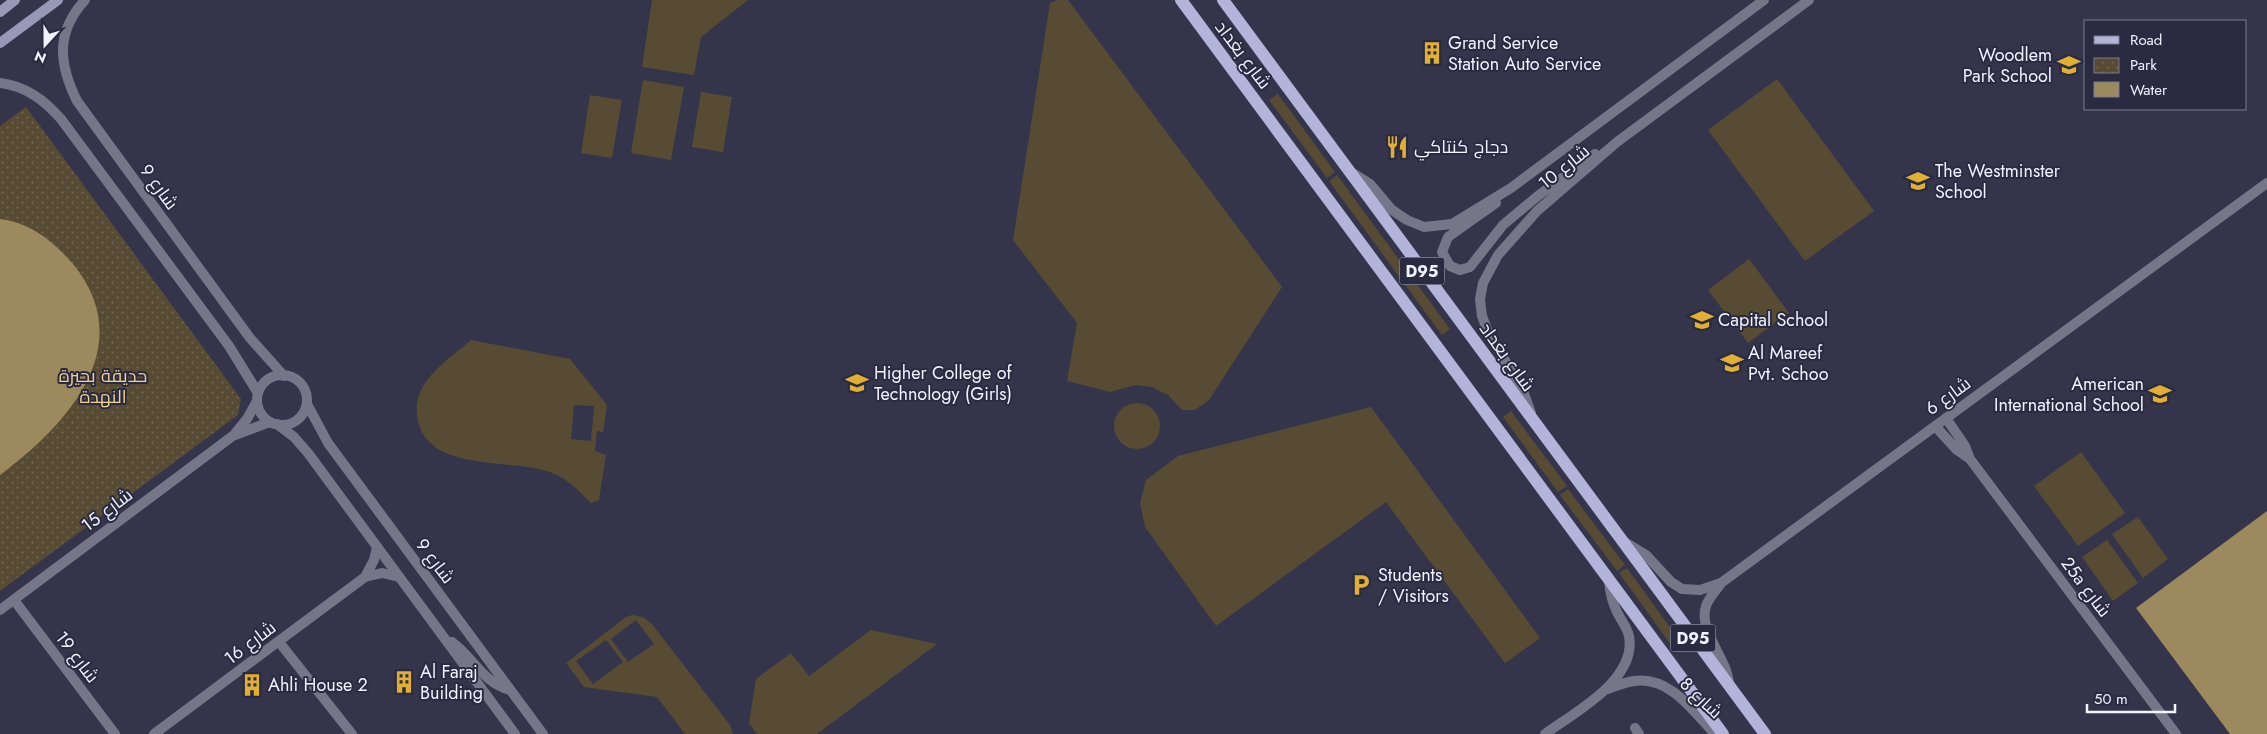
<svg xmlns="http://www.w3.org/2000/svg" width="2267" height="734" viewBox="0 0 2267 734" font-family="Jost,Cairo,sans-serif">
<style>
.green{fill:#574b33;fill-rule:evenodd}
.park{fill:url(#park-dots)}
.water{fill:#9d895e}
.lines{fill:none;stroke-linecap:round;stroke-linejoin:round}
.minor{stroke:#767689;stroke-width:10}
.tertiary{stroke:#767689;stroke-width:10}
.secondary{stroke:#9899b7;stroke-width:10}
.primary{stroke:#b3b4da;stroke-width:12}
.labels{text-anchor:middle;dominant-baseline:central;stroke-width:4;stroke-linejoin:round;paint-order:stroke}
.shield{fill:#2a2a41;stroke:#b5b6c5;stroke-width:1}
.shield-label{font-size:16px;font-weight:bold;fill:#f1f2fe}
.poi-label{font-size:18px;fill:#f1f2fe;stroke:#2a2a41;text-anchor:start}
.street-label{font-size:18px;fill:#f1f2fe;stroke:#2a2a41}
.park-label{font-size:18px;fill:#f2d38e;stroke:#2a2a41}
</style>
<defs>
<pattern id="park-dots" width="8" height="8" patternUnits="userSpaceOnUse" patternTransform="scale(1.25)"><rect width="8" height="8" fill="#574b33"/><path d="M2 2h.1M6 6h.1" fill="none" stroke="#706552" stroke-width="1.8" stroke-linecap="round"/></pattern>
</defs>
<rect width="100%" height="100%" fill="#34354b"/>
<path class="green" d="M652 0H748L701 37 694 75 642 67Z
M1058 0H1068L1282 287 1209 400 1195 410H1182L1168 395 1152 387 1135 385 1110 392 1067 381 1077 323 1013 240 1050 3Z
M1777 79 1874 211 1805 261 1708 130Z
M643 80 684 87 671 160 631 153Z
M701 92 732 97 723 152 692 147Z
M1278 94 1335 172 1327 178 1269 100Z
M590 95 622 100 612 158 581 153Z
M1337 175 1450 329 1442 335 1329 181Z
M1749 259 1789 313 1748 343 1708 290Z
M471 340 570 359 607 405 603 432 597 431 595 451 606 455 599 500 591 503C579 491 568 479 552 473 513 457 430 474 418 421 409 383 446 362 471 340ZM574 405 594 406 591 441 571 439Z
M1114 426a23 23 0 1 1 46 0a23 23 0 1 1-46 0Z
M1371 407 1540 638 1505 663 1386 502 1216 626 1145 527 1140 503 1146 480 1178 456Z
M1511 411 1567 486 1558 492 1503 417Z
M2081 452 2125 513 2078 546 2034 486Z
M1568 489 1625 565 1617 571 1560 495Z
M2138 517 2168 559 2143 578 2112 534Z
M2107 540 2138 583 2113 601 2082 557Z
M1627 568 1682 644 1674 649 1619 573Z
M632 615 643 617 652 624 730 725 733 734H685L657 697 584 687 566 663 626 617ZM636 620 654 644 628 662 611 639ZM606 640 623 662 593 684 576 661Z
M871 630 937 644 817 734H757L749 723 756 679 791 653 809 676Z"/>
<path class="park" d="M26 107 241 399 238 415 0 591V126Z"/>
<path class="water" d="M0 219C31 223 53 241 73 264 140 346 67 425 0 475Z
M2267 511V734H2230L2136 608Z"/>
<g class="lines">
<path class="minor" d="M1946 418 1965 446 1970 459
M1935 426 1957 450 1970 459 2176 734
M235 435 270 422
M1623 541 1646 555 1671 582 1682 589 1700 590 1721 583 2267 183
M365 577 374 560 377 547
M1721 583C1716 591 1709 597 1706 606 1698 631 1726 656 1729 683
M14 600 115 734
M0 610 234 435 247 419 257 401
M279 642 352 734
M1608 689C1616 686 1625 682 1634 681 1670 676 1693 711 1715 734
M1635 728 1639 734
M154 734 365 577 382 573 399 577
M1545 734C1575 712 1637 680 1629 636 1627 627 1621 620 1617 612 1612 602 1610 592 1609 582"/>
<path class="tertiary" d="M85 0C55 33 59 64 77 101L250 338 284 376
M0 83C26 86 44 100 61 119L229 346 258 393
M1351 172 1370 184 1392 210 1407 220 1424 227 1452 224 1511 188 1764 0
M1496 203 1448 237 1442 252 1450 266 1460 270 1470 267 1503 225 1539 195 1595 154
M257 400a25 25 0 1 1 50 0a25 25 0 1 1-50 0Z
M307 404 328 443 543 734
M1531 413 1523 391 1488 332 1482 316 1480 299 1483 283 1498 255 1537 211 1617 142 1809 0
M277 424 294 437 308 453 515 734
M452 642C473 657 483 683 510 690"/>
<path class="secondary" d="M0 12 15 0
M0 43 58 0"/>
<path class="primary" d="M1181 0 1723 734
M1223 0 1765 734"/>
</g>
<defs>
<symbol id="building-bare" viewBox="-9 -9 18 18"><path d="M-4-6H4V6H1V3H-1V6H-4ZM-2.5-4.3h1.7v1.8h-1.7ZM.8-4.3h1.7v1.8H.8ZM-2.5-1h1.7V.8h-1.7ZM.8-1h1.7V.8H.8Z" fill="#e1af34" stroke="#2a2a41" stroke-width="2.5" paint-order="stroke"/></symbol>
<symbol id="school-bare" viewBox="-9 -9 18 18"><path d="M0-5L7-2L0 1L-7-2ZM-4 1L0 2.5L4 1V4Q0 6-4 4Z" fill="#e1af34" stroke="#2a2a41" stroke-width="2.5" paint-order="stroke"/></symbol>
<symbol id="restaurant-bare" viewBox="-9 -9 18 18"><path d="M-5-6h1v4h1v-4h1v4h1v-4h1v5L-1.5 .5V6h-2V.5L-5-1ZM5-6V6H3V1.5H1.5Q1.5-4 5-6Z" fill="#e1af34" stroke="#2a2a41" stroke-width="2.5" paint-order="stroke"/></symbol>
<symbol id="university-bare" viewBox="-9 -9 18 18"><path d="M0-5L7-2L0 1L-7-2ZM-4 1L0 2.5L4 1V4Q0 6-4 4Z" fill="#e1af34" stroke="#2a2a41" stroke-width="2.5" paint-order="stroke"/></symbol>
<symbol id="parking-bare" viewBox="-9 -9 18 18"><path d="M-3.5-5.5H1a3.5 3.5 0 0 1 0 7H-1V5.5H-3.5ZM-1-3.4V-.6H.8a1.4 1.4 0 0 0 0-2.8Z" fill="#e1af34" stroke="#2a2a41" stroke-width="2.5" paint-order="stroke"/></symbol>
</defs>
<g fill-rule="evenodd">
<use href="#building-bare" x="1416" y="37" width="32" height="32"/>
<use href="#school-bare" x="2053" y="49" width="32" height="32"/>
<use href="#restaurant-bare" x="1381" y="131" width="32" height="32"/>
<use href="#school-bare" x="1902" y="165" width="32" height="32"/>
<use href="#school-bare" x="1686" y="304" width="32" height="32"/>
<use href="#school-bare" x="1716" y="347" width="32" height="32"/>
<use href="#university-bare" x="841" y="367" width="32" height="32"/>
<use href="#school-bare" x="2144" y="378" width="32" height="32"/>
<use href="#parking-bare" x="1345" y="569" width="32" height="32"/>
<use href="#building-bare" x="388" y="666" width="32" height="32"/>
<use href="#building-bare" x="236" y="669" width="32" height="32"/>
</g>
<g class="labels">
<g class="shield">
<rect x="1399.5" y="257.5" width="45" height="27" rx="4"/>
<rect x="1670.5" y="624.5" width="45" height="27" rx="4"/>
</g>
<g class="shield-label">
<text x="1422" y="271">D95</text>
<text x="1693" y="638">D95</text>
</g>
<g class="poi-label">
<text x="1448" y="43">Grand Service<tspan x="1448" dy="21">Station Auto Service</tspan></text>
<text x="2052" y="55" text-anchor="end">Woodlem<tspan x="2052" dy="21">Park School</tspan></text>
<text x="1414" y="147">دجاج كنتاكي</text>
<text x="1935" y="171">The Westminster<tspan x="1935" dy="21">School</tspan></text>
<text x="1718" y="320">Capital School</text>
<text x="1748" y="353">Al Mareef<tspan x="1748" dy="21">Pvt. Schoo</tspan></text>
<text x="874" y="373">Higher College of<tspan x="874" dy="21">Technology (Girls)</tspan></text>
<text x="2144" y="384" text-anchor="end">American<tspan x="2144" dy="21">International School</tspan></text>
<text x="1378" y="575">Students<tspan x="1378" dy="21">/ Visitors</tspan></text>
<text x="420" y="672">Al Faraj<tspan x="420" dy="21">Building</tspan></text>
<text x="268" y="685">Ahli House 2</text>
</g>
<g class="street-label">
<text transform="translate(1243 55) rotate(53)">شارع بغداد</text>
<text transform="translate(1564 167) rotate(-39)">شارع 10</text>
<text transform="translate(159 187) rotate(54)">شارع 9</text>
<text transform="translate(1507 357) rotate(54)">شارع بغداد</text>
<text transform="translate(1948 396) rotate(-36)">شارع 6</text>
<text transform="translate(107 510) rotate(-37)">شارع 15</text>
<text transform="translate(435 561) rotate(53)">شارع 9</text>
<text transform="translate(2086 587) rotate(53)">25a شارع</text>
<text transform="translate(250 643) rotate(-37)">شارع 16</text>
<text transform="translate(77 657) rotate(53)">شارع 19</text>
<text transform="translate(1701 698) rotate(44)">شارع 8</text>
</g>
<g class="park-label">
<text x="103" y="376">حديقة بحيرة<tspan x="103" dy="21">النهدة</tspan></text>
</g>
</g>
<rect x="2084" y="20" width="162" height="90" fill="#2a2a41" stroke="#7a7a8d"/>
<rect x="2094" y="36" width="25" height="8" fill="#b3b4da" stroke="#7a7a8d"/>
<text x="2130" y="45" font-size="15" fill="#f1f2fe">Road</text>
<rect x="2094" y="58" width="25" height="15" fill="url(#park-dots)" stroke="#7a7a8d"/>
<text x="2130" y="70" font-size="15" fill="#f1f2fe">Park</text>
<rect x="2094" y="82" width="25" height="15" fill="#9d895e" stroke="#7a7a8d"/>
<text x="2130" y="95" font-size="15" fill="#f1f2fe">Water</text>
<g transform="translate(45 45) rotate(201)" stroke="#2a2a41" stroke-width="4" paint-order="stroke">
<path d="M0-4L9 19L0 12L-9 19Z" fill="#f1f2fe"/>
<text y="-8" font-size="14" font-weight="bold" text-anchor="middle" fill="#f1f2fe">N</text>
</g>
<path d="M2087 704v8h88v-8" fill="none" stroke="#f1f2fe" stroke-width="2.5"/>
<text x="2094" y="704" font-size="15" fill="#f1f2fe" stroke="#2a2a41" stroke-width="4" paint-order="stroke">50 m</text>
</svg>
